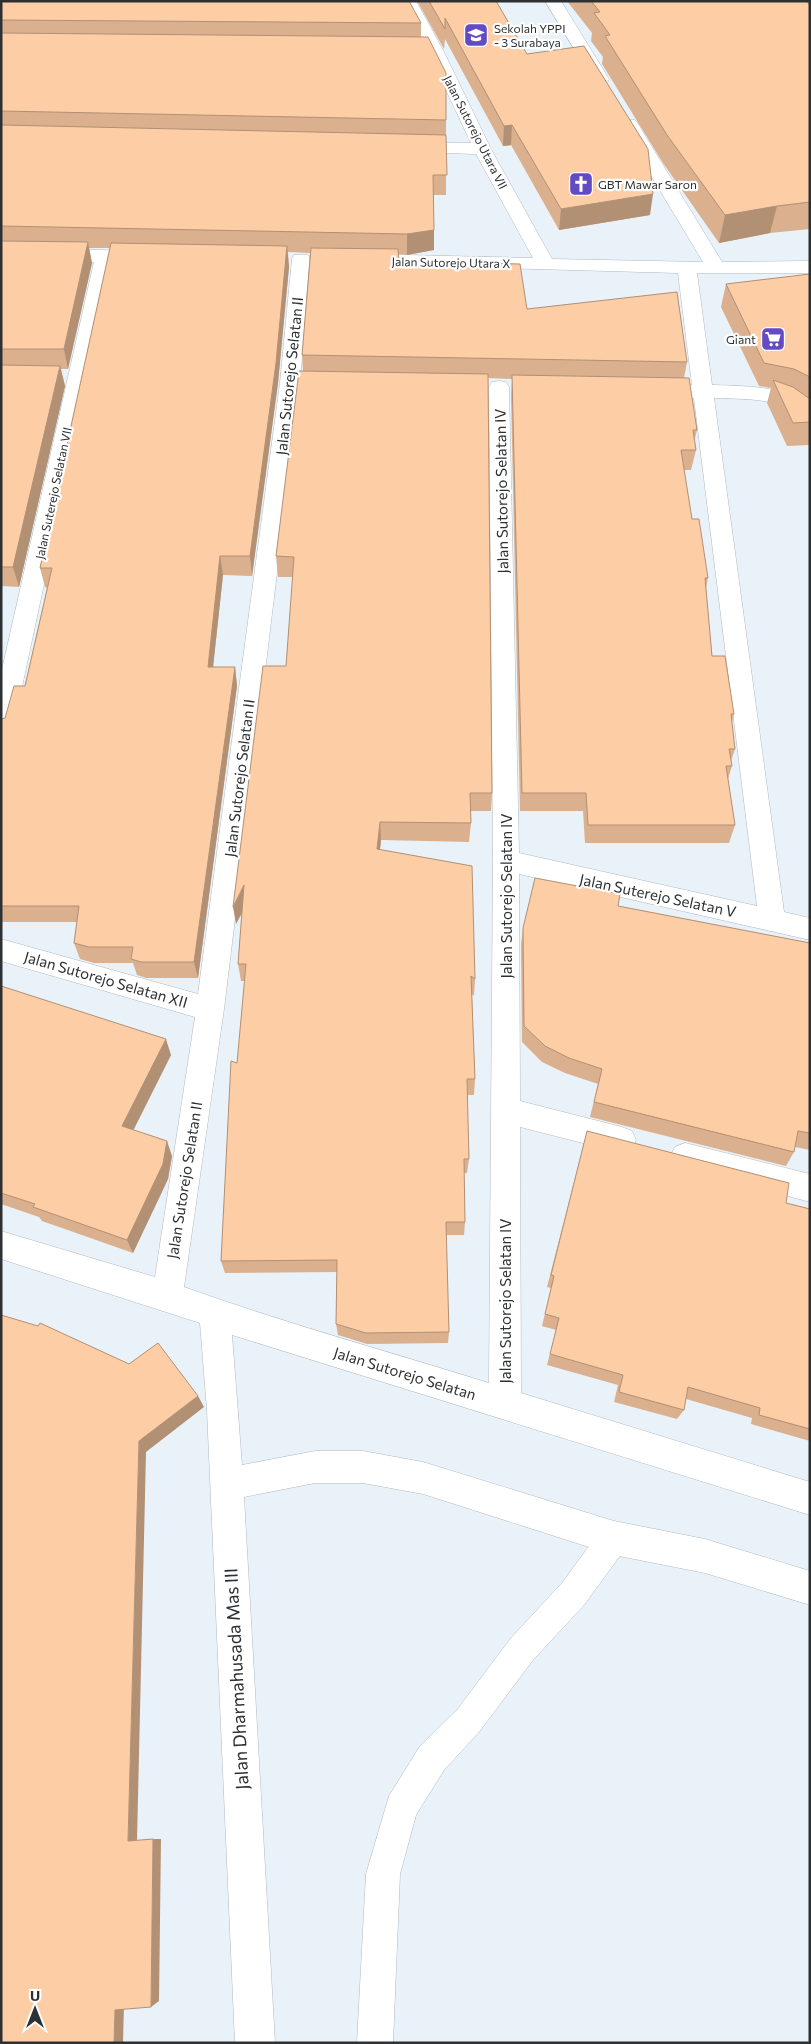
<svg xmlns="http://www.w3.org/2000/svg" width="811" height="2044" viewBox="0 0 811 2044" font-family="Commissioner,sans-serif">
<style>
.lines{fill:none;stroke-linecap:round;stroke-linejoin:round}
.service-casing{stroke:#b1b9c0;stroke-width:1}
.minor-casing{stroke:#b1b9c0;stroke-width:1}
.service{fill:#fff;fill-rule:evenodd}
.minor{fill:#fff;fill-rule:evenodd}
.wall{fill:#dab08f}
.shaded-wall{fill:#b19074}
.building{fill:#fdcda6;stroke:#b19074}
.labels{text-anchor:middle;dominant-baseline:central;stroke-width:4.5;stroke-linejoin:round;paint-order:stroke}
.far-poi-label{font-size:12px;fill:#2e3133;stroke:#fff;text-anchor:start}
.far-street-label{font-size:12px;fill:#2e3133;stroke:#fff}
.street-label{font-size:15px;fill:#2e3133;stroke:#fff}
.near-street-label{font-size:18px;fill:#2e3133;stroke:#fff}
</style>
<rect width="100%" height="100%" fill="#e9f2f9"/>
<g class="lines">
<defs>
<path id="service" d="M614 1523 625 1527 629 1538 625 1549 584 1605 533 1660 479 1732 444 1770 416 1815 400 1874 393 2043H357L366 1874 389 1796 420 1746 457 1710 511 1638 562 1583 603 1527Z"/>
<path id="minor" d="M400 1H416L443 50 491 149 552 259 703 262 620 124 623 120H635L638 124 722 262 810 261V273H697L712 385C744 386 783 386 810 404V424C798 421 792 410 780 405 760 398 736 399 714 398L784 912 810 918V940L519 874 520 1101 622 1127 632 1131 636 1140 632 1149 622 1153 520 1127 521 1393 810 1482V1515L232 1335 242 1465 315 1451H363L423 1462 614 1521 705 1539 810 1571V1605L705 1573 614 1555 423 1494 363 1483H315L244 1497 275 2043H235L207 1410 200 1323 1 1259V1231L155 1277 195 1017 1 961V939L198 994 280 383 292 259 294 255H308L310 259 300 383 224 1009 184 1287C284 1323 387 1351 489 1383L493 861 489 387 492 382 499 381 506 382 509 387 519 853 757 906 694 398 677 396 674 391 677 386 692 385 678 273 356 264 354 260 356 256 363 254 533 258 476 154 409 152 403 151 400 147 403 143 409 142 471 143 427 50Z
M545 1H561L609 79 607 83H595Z
M1 248 145 251 152 253 154 257 152 261 113 262 13 729 10 736 1 738V674L94 262 1 260Z
M685 1143 810 1174V1202L675 1165 670 1156 675 1147Z"/>
</defs>
<use href="#service" class="service-casing"/>
<use href="#minor" class="minor-casing"/>
<use href="#service" class="service"/>
<use href="#minor" class="minor"/>
</g>
<path class="wall" d="M1 1 421 23V37L446 120V195H434V250L407 255 399 254V261L527 309 687 362 684 378 697 430 694 442 696 450 691 470H684L692 519 708 578 706 588 712 656 734 714 732 722 735 749 731 761 732 766 728 779 735 825 729 843H585L583 811H520L511 396 512 379 488 378 492 793 491 811H470L471 823 469 842 381 840 380 849 475 979 474 996 472 994 475 1079 474 1095H467L469 1159 467 1173H464L465 1222 464 1235H446L449 1332 448 1343 367 1344 338 1335 336 1324 337 1272 225 1273 221 1261 245 981H241L238 964 242 913 236 924 286 666 293 577H278L276 556 303 371 302 355 310 253 288 252 289 267 278 383 252 576 223 575 213 667H235L237 686 198 978H146L137 975 133 963H94L80 959 74 943 77 922H1V719L5 718 25 686 47 588 45 587 40 568 110 248H89L92 263 68 369H61L65 386 19 587 1 586Z
M417 1H496L527 54 650 215 559 230 511 145 503 146 445 39 444 49Z
M567 1H807L810 6V229L770 233 719 243 663 163 602 64 603 57 591 41 592 33Z
M810 274V445L787 446 767 403 771 388 759 386 721 307 726 284Z
M618 906 810 943V1150L795 1147 794 1152 786 1166 590 1117 598 1084 565 1073 542 1062 522 1042 521 945 523 928Z
M1 986 171 1055 133 1130 172 1156 168 1179 133 1253 42 1221 39 1217 1 1204Z
M587 1131 786 1203 810 1209V1441L751 1424 752 1418 686 1399 684 1410 677 1419 614 1402 618 1385 547 1365 556 1330 542 1326 551 1288 547 1287Z"/>
<path class="shaded-wall" d="M512 125 511 145 503 146 504 126Z
M653 194 650 215 559 230 561 209Z
M777 206 770 233 719 243 725 215Z
M434 230V250L407 255V234Z
M88 242 92 263 68 369 64 349Z
M287 246 289 267 278 383 252 576 250 556Z
M60 366 65 386 19 587 13 567Z
M220 556 223 575 211 686 208 667Z
M235 667 237 686 198 978 194 962Z
M380 822 381 840 378 867 377 849Z
M244 885 247 903 236 924 233 907Z
M166 1039 171 1055 128 1141 122 1126Z
M167 1141 172 1156 168 1179 133 1253 127 1240Z
M198 1396 204 1407 146 1452 137 1841H128L139 1441Z
M153 1839H161L159 2001 151 2007Z
M124 2004 123 2043H114L115 2010Z"/>
<path class="building" d="M1 1H409L421 23 1 20Z
M429 1H496L527 54 584 46 648 149 653 194 561 209 512 125 504 126 445 18V29Z
M591 1H807L810 6V202L777 206 725 215 667 135 605 36 610 35 594 13 600 12Z
M1 33 428 37 446 73V120L1 111Z
M1 125 446 135 447 175H433L434 230 407 234 1 226Z
M1 241 88 242 64 349H1Z
M111 243 287 246 276 363 250 556H220L208 667H235L194 962H141L131 959 133 947H89L74 943 79 906H1V719L5 718 14 686H25L52 568H40Z
M311 248 398 249 399 261 520 264 527 309 677 292 687 362 302 355Z
M810 274V377L794 369 764 363 726 284Z
M1 365 60 366 13 567H1Z
M299 371 488 374 492 793H470L471 823 380 822 377 849 472 866 475 979 471 976 475 1079H467L469 1159H464L465 1222H446L449 1332 366 1333 336 1324 337 1260 221 1261 231 1061 237 1063 246 964H238L244 885 233 907 263 666H286L294 557 276 556Z
M512 375 689 378 697 430H693L696 450H681L692 519H699L708 578H705L712 656H725L734 714H731L735 749H729L732 766H726L735 825H588L586 793H522Z
M773 380 793 387 810 399V422L793 423Z
M535 878 620 894 618 906 810 943V1133L798 1131 794 1152 594 1102 602 1069 569 1058 545 1046 524 1026 523 928Z
M1 986 166 1039 122 1126 167 1141 163 1164 127 1240 33 1207 35 1204 1 1193Z
M587 1131 789 1183 786 1203 810 1209V1429L759 1415 760 1408 688 1387 684 1410 619 1392 623 1375 550 1354 559 1318 545 1314 554 1276 551 1275Z
M1 1315 38 1326 40 1323 129 1364 158 1343 198 1396 139 1441 128 1841 153 1839 151 2007 115 2010 114 2043H1Z"/>
<defs>
<symbol id="school-square" viewBox="-11 -11 22 22"><rect x="-9" y="-9" width="18" height="18" rx="4" fill="#644bc3" stroke="#fff"/><path d="M0-5L7-2L0 1L-7-2ZM-4 1L0 2.5L4 1V4Q0 6-4 4Z" fill="#fff"/></symbol>
<symbol id="church-square" viewBox="-11 -11 22 22"><rect x="-9" y="-9" width="18" height="18" rx="4" fill="#644bc3" stroke="#fff"/><path d="M-1.2-6h2.4v3.5h3.3v2.4h-3.3V6h-2.4V-.1h-3.3v-2.4h3.3Z" fill="#fff"/></symbol>
<symbol id="supermarket-square" viewBox="-11 -11 22 22"><rect x="-9" y="-9" width="18" height="18" rx="4" fill="#644bc3" stroke="#fff"/><path d="M-6-5.5h2.5l.6 2H6L4.5 2H-2.5L-4.4-4H-6ZM-1.5 3.2a1.3 1.3 0 1 0 .1 0ZM3 3.2a1.3 1.3 0 1 0 .1 0Z" fill="#fff"/></symbol>
</defs>
<g fill-rule="evenodd">
<use href="#school-square" x="462" y="21" width="28" height="28"/>
<use href="#church-square" x="567" y="170" width="28" height="28"/>
<use href="#supermarket-square" x="759" y="325" width="28" height="28"/>
</g>
<g class="labels">
<g class="far-poi-label">
<text x="494" y="28">Sekolah YPPI<tspan x="494" dy="14">- 3 Surabaya</tspan></text>
<text x="598" y="184">GBT Mawar Saron</text>
<text x="756" y="339" text-anchor="end">Giant</text>
</g>
<g class="far-street-label">
<text transform="translate(476 132) rotate(63)">Jalan Sutorejo Utara VII</text>
<text transform="translate(451 262) rotate(1)">Jalan Sutorejo Utara X</text>
<text transform="translate(53 493) rotate(-78)">Jalan Suterejo Selatan VII</text>
</g>
<g class="street-label">
<text transform="translate(289 376) rotate(-84)">Jalan Sutorejo Selatan II</text>
<text transform="translate(501 491) rotate(-91)">Jalan Sutorejo Selatan IV</text>
<text transform="translate(239 778) rotate(-83)">Jalan Sutorejo Selatan II</text>
<text transform="translate(658 895) rotate(12)">Jalan Suterejo Selatan V</text>
<text transform="translate(506 896) rotate(-90)">Jalan Sutorejo Selatan IV</text>
<text transform="translate(106 979) rotate(16)">Jalan Sutorejo Selatan XII</text>
<text transform="translate(184 1180) rotate(-81)">Jalan Sutorejo Selatan II</text>
<text transform="translate(505 1301) rotate(-90)">Jalan Sutorejo Selatan IV</text>
<text transform="translate(405 1373) rotate(17)">Jalan Sutorejo Selatan</text>
</g>
<g class="near-street-label">
<text transform="translate(236 1679) rotate(-93)">Jalan Dharmahusada Mas III</text>
</g>
</g>
<rect width="811" height="2044" fill="none" stroke="#2e3133" stroke-width="5"/>
<g transform="translate(35 2009)" stroke="#ffffff" stroke-width="4" paint-order="stroke">
<path d="M0-4L9 19L0 12L-9 19Z" fill="#2e3133"/>
<text y="-8" font-size="14" font-weight="bold" text-anchor="middle" fill="#2e3133">U</text>
</g>
</svg>
